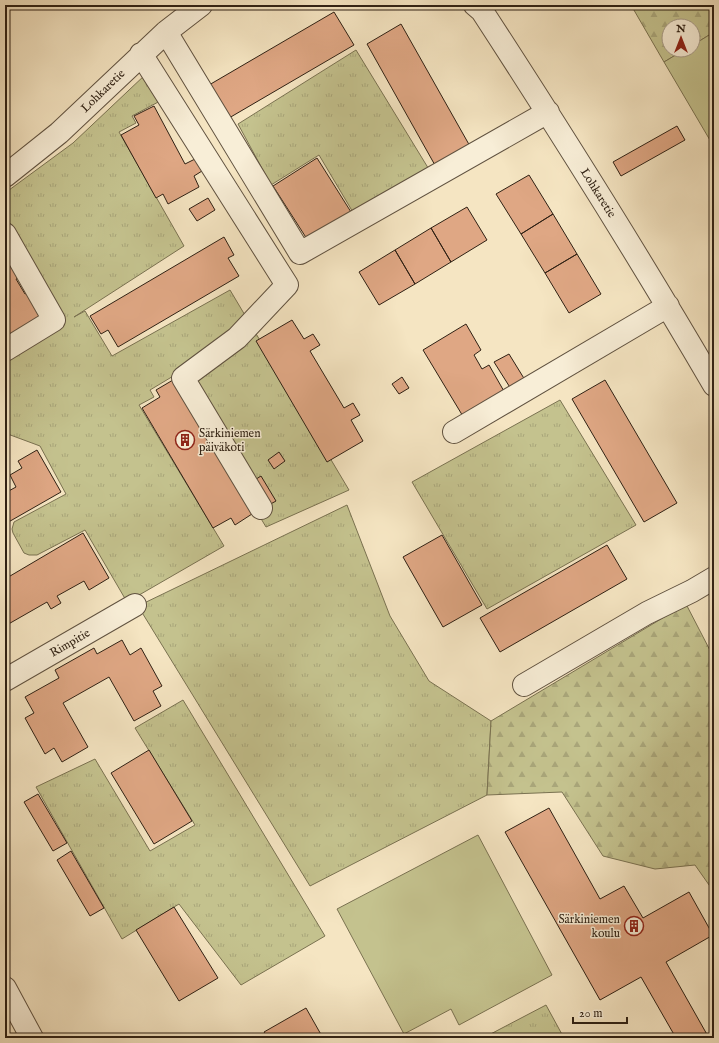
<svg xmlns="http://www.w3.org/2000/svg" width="719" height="1043" viewBox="0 0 719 1043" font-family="'IM FELL English',serif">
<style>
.grass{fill:url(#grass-tufts);stroke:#7a7251}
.forest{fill:url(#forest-firs);stroke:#7a7251}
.garden{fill:#c4c28e;stroke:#7a7251}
.building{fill:#dfa784;stroke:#2f2114}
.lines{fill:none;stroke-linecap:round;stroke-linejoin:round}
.minor-casing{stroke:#605240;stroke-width:24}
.minor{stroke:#f8eed7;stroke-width:22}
.labels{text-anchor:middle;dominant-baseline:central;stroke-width:3;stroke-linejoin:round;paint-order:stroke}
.street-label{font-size:12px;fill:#2f2114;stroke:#f8eed7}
.poi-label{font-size:12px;fill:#2f2114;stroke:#f8eed7;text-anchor:start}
</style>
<defs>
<pattern id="grass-tufts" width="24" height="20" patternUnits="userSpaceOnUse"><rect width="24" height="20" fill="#c4c28e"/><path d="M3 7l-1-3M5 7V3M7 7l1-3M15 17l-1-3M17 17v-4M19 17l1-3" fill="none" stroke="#a9a67a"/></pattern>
<pattern id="forest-firs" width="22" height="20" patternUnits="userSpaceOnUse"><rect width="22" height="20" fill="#c4c28e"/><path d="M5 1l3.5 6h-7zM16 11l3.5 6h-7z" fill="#a9a67a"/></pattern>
</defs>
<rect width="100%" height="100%" fill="#f5e5c2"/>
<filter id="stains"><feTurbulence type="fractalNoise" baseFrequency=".005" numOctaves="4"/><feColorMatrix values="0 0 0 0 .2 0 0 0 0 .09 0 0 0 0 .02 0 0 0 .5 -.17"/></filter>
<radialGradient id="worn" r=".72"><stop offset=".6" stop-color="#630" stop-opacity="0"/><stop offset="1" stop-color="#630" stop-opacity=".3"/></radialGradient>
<path class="grass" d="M356 50 430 171 354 214 319 155 271 185 238 124Z
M146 74 162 100 132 116 136 123 119 132 184 246 74 317 85 311 112 356 230 290 349 490 266 527 175 375 150 390 154 397 139 405 224 546 127 602 85 530 37 555H29L24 553 13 533 12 529 14 522 66 494 40 446 5 433V344L63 323 5 246V193L73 143Z
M560 400 636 525 487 609 412 482Z
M347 505 390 616 429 681 491 721 487 795 310 886 138 606Z
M183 700 325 936 241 985 179 904 122 939 36 787 95 759 150 851 195 825 135 728Z
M546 1005 564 1038H483Z"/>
<path class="forest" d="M631 5H714V32L693 45V26H669V50H684L664 62Z
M686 604 714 658V892L695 865 655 869 603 856 562 792 487 795 491 721Z"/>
<path class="garden" d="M714 32V147L664 62 684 50H693V45Z
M478 835 552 975 459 1025 451 1009 404 1034 337 909Z"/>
<path class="building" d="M334 12 354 45 229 118 209 85Z
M401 24 471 148 436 167 367 44Z
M154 106 185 164 195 159 202 171 194 176 199 187 168 204 163 194 156 198 121 135 139 125 134 116Z
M677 126 685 140 621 176 613 162Z
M317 158 351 212 307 239 273 186Z
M529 175 553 214 521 234 496 194Z
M208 198 215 210 197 221 189 209Z
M467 207 487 240 451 262 431 228Z
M553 214 577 254 545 273 521 234Z
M431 228 451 262 415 284 395 250Z
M224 237 234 255 228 258 239 276 118 347 108 330 101 334 90 316Z
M5 250 24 274 16 279 25 294 33 290 49 319 7 339 5 335Z
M395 250 415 284 379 305 359 272Z
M577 254 601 294 569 313 545 273Z
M292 320 304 339 313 334 320 345 310 351 344 408 353 403 360 415 351 420 363 441 327 462 256 341Z
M466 324 481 350 474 355 482 369 489 365 505 393 464 418 423 350Z
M509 354 525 380 511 389 494 362Z
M402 377 409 388 399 394 392 384Z
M173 380 252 514 235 525 231 518 213 528 142 408 160 397 156 390Z
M605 380 677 503 644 522 572 399Z
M37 450 61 492 5 524V493L16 487 10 475 22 468 18 461Z
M279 452 285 461 274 469 268 460Z
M261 476 276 501 267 506 253 481Z
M83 533 109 578 89 590 84 581 57 596 61 603 51 609 47 602 5 626V579Z
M442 535 482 605 443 627 403 557Z
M607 545 627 579 500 652 480 618Z
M122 640 130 655 141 648 162 686 153 691 161 706 134 721 109 677 63 703 88 747 62 762 54 748 45 754 25 718 34 713 25 697 59 678 55 670 94 648 97 654Z
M149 750 192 821 154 844 111 773Z
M38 794 67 843 53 851 24 802Z
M549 808 600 899 624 886 643 918 689 892 713 935 666 962 709 1038H676L641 977 600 1000 505 832Z
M71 851 104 908 90 916 57 860Z
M174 907 218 978 179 1001 136 930Z
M306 1008 323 1038H268L264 1032Z"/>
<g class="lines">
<defs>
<path id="minor" d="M475 5 482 11C562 134 640 258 714 385
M166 32 300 253 548 112
M141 54 287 285 237 338 183 378 261 508
M5 176 59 133 166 32 201 5
M5 234 54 320 5 350
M454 432 668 306
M5 680 135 605
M524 685 647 613 692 591 714 578
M5 988 32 1038"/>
</defs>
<use href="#minor" class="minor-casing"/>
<use href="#minor" class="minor"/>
</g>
<defs>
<symbol id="building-ring" viewBox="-11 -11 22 22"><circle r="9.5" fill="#f8eed7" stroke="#8f2418" stroke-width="1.5"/><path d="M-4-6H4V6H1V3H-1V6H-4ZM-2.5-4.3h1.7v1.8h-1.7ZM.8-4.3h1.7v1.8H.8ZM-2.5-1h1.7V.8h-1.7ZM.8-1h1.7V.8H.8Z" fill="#8f2418"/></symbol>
</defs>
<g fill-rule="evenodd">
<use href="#building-ring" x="174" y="429" width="22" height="22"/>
<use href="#building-ring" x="623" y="915" width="22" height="22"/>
</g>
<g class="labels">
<g class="street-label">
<text transform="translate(103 91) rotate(-44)">Lohkaretie</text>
<text transform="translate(598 193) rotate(58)">Lohkaretie</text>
<text transform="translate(70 643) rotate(-30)">Rimpitie</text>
</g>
<g class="poi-label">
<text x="199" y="433">Särkiniemen<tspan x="199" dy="14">päiväkoti</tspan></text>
<text x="620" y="919" text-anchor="end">Särkiniemen<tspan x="620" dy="14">koulu</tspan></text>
</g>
</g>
<rect width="719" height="1043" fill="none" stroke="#f5e5c2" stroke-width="20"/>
<rect x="6" y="6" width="707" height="1031" fill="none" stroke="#2f2114" stroke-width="2"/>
<rect x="10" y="10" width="699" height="1023" fill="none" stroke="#2f2114"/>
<g transform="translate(681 38)"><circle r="19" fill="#f8eed7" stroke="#a89c89"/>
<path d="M0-3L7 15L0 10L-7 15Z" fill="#8f2418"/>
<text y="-6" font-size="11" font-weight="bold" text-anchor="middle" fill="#2f2114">N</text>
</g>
<path d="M573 1017v6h54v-6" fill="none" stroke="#2f2114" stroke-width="2"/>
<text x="579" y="1017" font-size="12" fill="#2f2114" stroke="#f8eed7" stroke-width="3" paint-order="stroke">20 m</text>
<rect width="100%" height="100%" filter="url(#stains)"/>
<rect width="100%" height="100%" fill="url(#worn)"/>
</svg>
